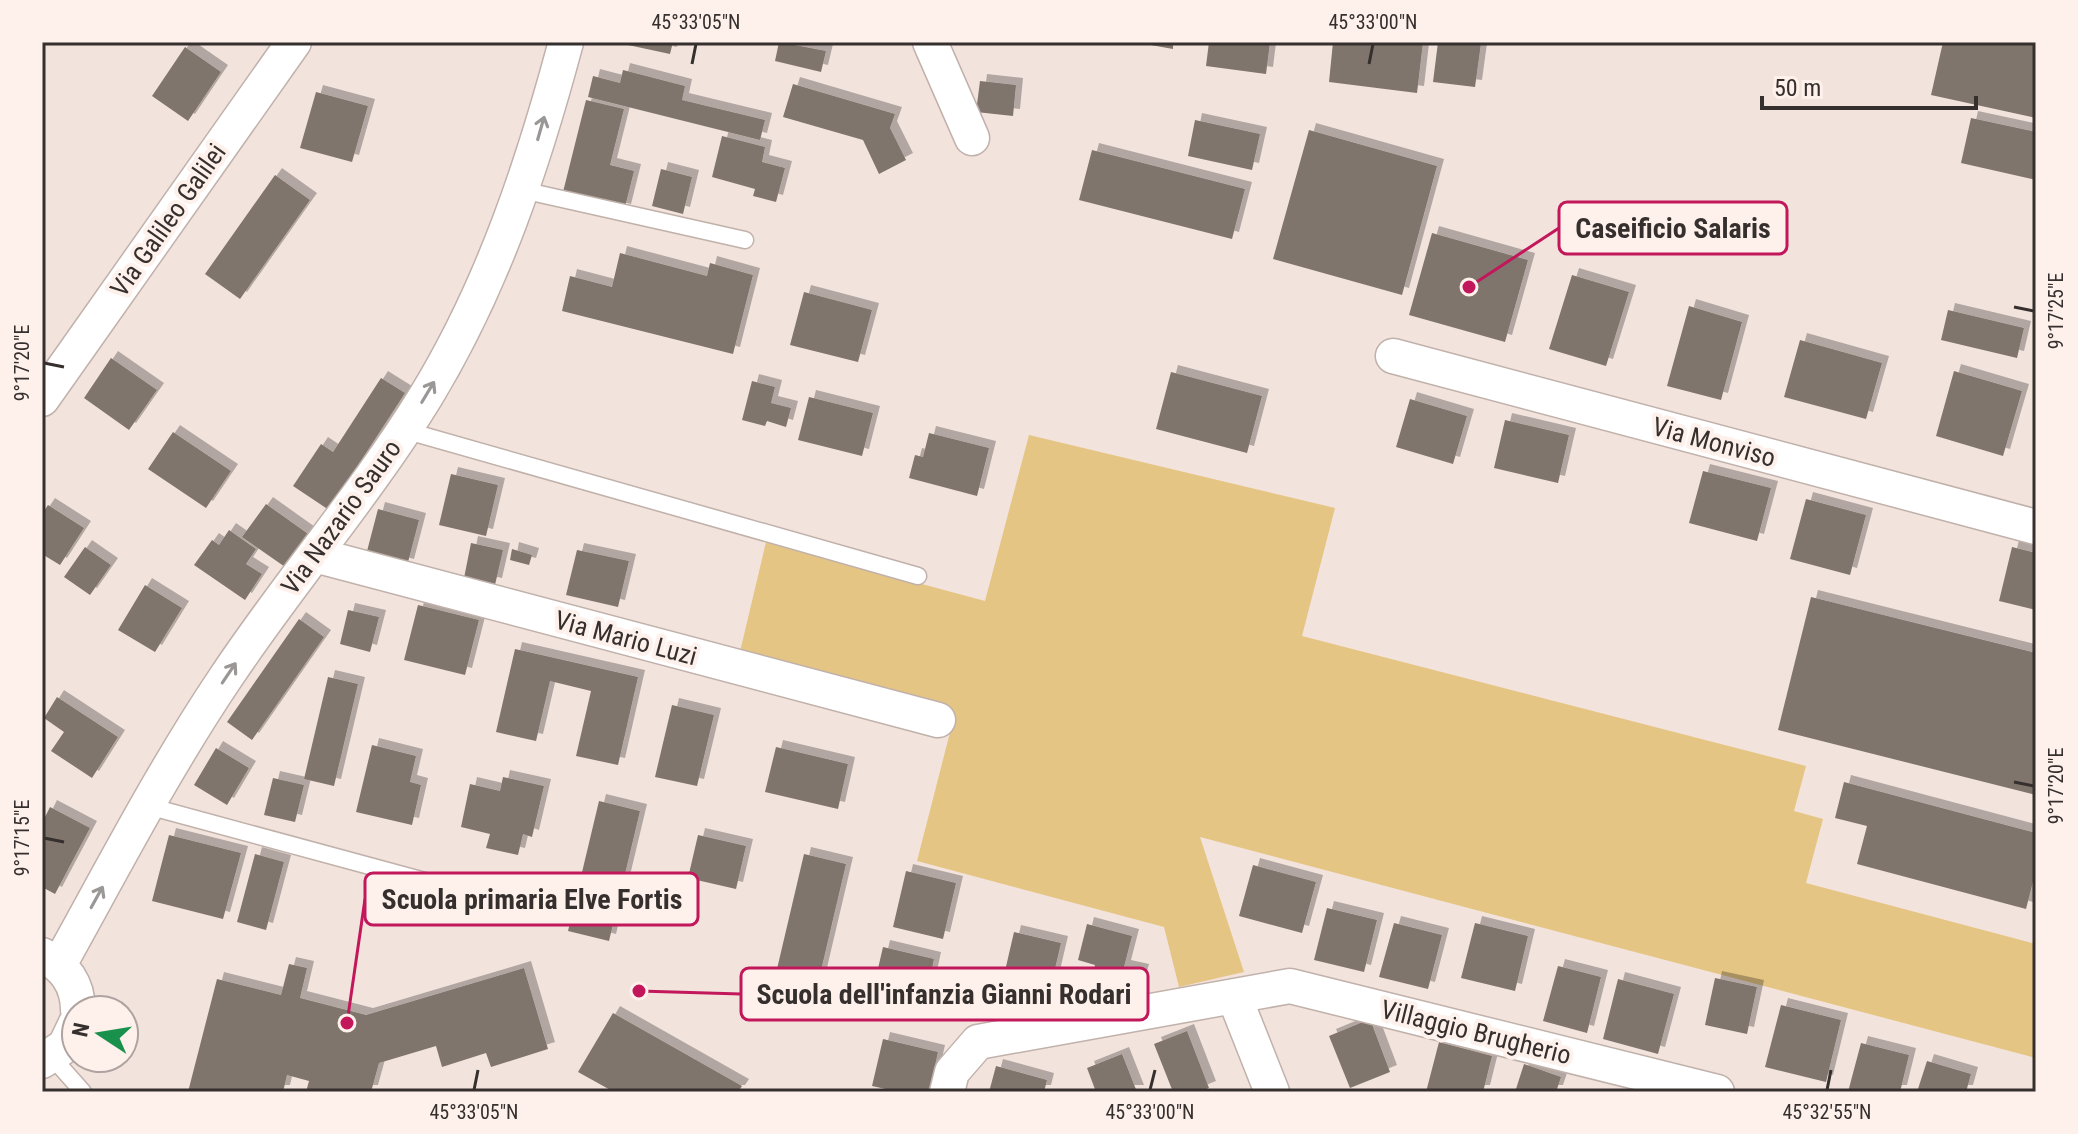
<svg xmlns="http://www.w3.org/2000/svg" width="2078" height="1134" viewBox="0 0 2078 1134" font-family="'Roboto Condensed',sans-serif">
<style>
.green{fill:#e5c584}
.building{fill:#80756c;filter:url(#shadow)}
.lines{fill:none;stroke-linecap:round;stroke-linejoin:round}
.service-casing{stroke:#c1b1ab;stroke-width:19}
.minor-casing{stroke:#c1b1ab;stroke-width:37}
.service{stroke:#fff;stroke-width:16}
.minor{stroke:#fff;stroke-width:34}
.oneway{stroke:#9a9796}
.ticks{fill:none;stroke:#352f2d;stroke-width:3}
.labels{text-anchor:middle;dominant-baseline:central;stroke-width:8;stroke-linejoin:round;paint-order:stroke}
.street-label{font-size:26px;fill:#352f2d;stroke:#fef1ec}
.leader{fill:none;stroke:#c2185b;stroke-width:3}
.callout-dot{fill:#c2185b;stroke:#fef1ec;stroke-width:3}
.callout{fill:#fef1ec;stroke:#c2185b;stroke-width:3}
.callout-label{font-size:28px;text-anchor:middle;font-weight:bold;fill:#352f2d}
.neatline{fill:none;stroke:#352f2d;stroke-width:3}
.ticks-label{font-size:20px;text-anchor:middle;fill:#352f2d}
</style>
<defs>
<filter id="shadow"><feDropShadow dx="7" dy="-7" stdDeviation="0" flood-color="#0004"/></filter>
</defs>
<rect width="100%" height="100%" fill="#f3e3dd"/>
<path class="green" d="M1029 435 1335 508 1302 636 1806 766 1794 811 1823 819 1806 883 2036 944V1058L1200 837 1244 972 1179 987 1164 927 917 861 955 713 739 656 766 542 985 601Z"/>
<path class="building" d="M629 42H673L670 54 628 45Z
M779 42 826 51 821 72 775 61Z
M1134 42H1173V49Z
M1209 42H1270L1266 74 1206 66Z
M1333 42H1423L1417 93 1329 82Z
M1438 42 1481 43 1475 87 1433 82Z
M1943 42H2036V118L1931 95Z
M185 47 221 72 188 121 152 96Z
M623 70 685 86 682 100 765 120 760 140 588 97 593 76 620 83Z
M980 81 1016 85 1013 116 976 112Z
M793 84 895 114 890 128 906 160 879 174 863 140 783 117Z
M316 92 368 106 352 162 300 148Z
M586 100 624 109 610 165 634 171 624 211 562 196Z
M1971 118 2036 132V180L1961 163Z
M1195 120 1260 134 1252 170 1188 156Z
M1309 130 1437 166 1402 295 1273 259Z
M722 136 765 147 762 162 785 168 776 202 753 196 755 189 712 177Z
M1092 150 1245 189 1232 239 1079 200Z
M661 169 692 177 683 214 652 206Z
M275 175 310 200 240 299 205 274Z
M1432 233 1528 260 1505 342 1409 315Z
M620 253 707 276 710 263 753 275 733 354 562 311 570 276 612 287Z
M1572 275 1629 292 1606 366 1549 349Z
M804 292 872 310 858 362 790 345Z
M1689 306 1742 322 1721 400 1667 386Z
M1948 310 2024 328 2017 358 1941 340Z
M1800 340 1882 363 1866 419 1784 397Z
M111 358 157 390 129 430 84 398Z
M1954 371 2022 391 2003 456 1936 436Z
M1171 372 1262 396 1247 453 1156 429Z
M381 378 405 393 329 510 293 486 321 444 333 452Z
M752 381 775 387 771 403 791 408 786 427 767 421 765 426 742 420Z
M809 397 873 413 862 456 798 440Z
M1410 399 1467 416 1453 464 1396 447Z
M1505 420 1569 435 1558 483 1494 468Z
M173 432 231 471 206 508 148 469Z
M929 433 989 448 977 496 909 478 915 455 923 457Z
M1703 471 1771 488 1757 541 1689 523Z
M451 474 498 485 486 536 439 525Z
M1806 499 1866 515 1850 575 1790 559Z
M266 504 311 536 288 569 242 537Z
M48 505 84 528 60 565 42 554V514Z
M378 509 419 520 407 566 366 555Z
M229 530 256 549 246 564 262 574 245 600 194 565 212 540 219 545Z
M471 543 503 550 495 585 464 578Z
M85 547 111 565 90 595 64 577Z
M2012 547 2036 553V610L1999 601Z
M512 549 532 555 529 565 510 560Z
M577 550 629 561 618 607 566 595Z
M145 585 182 608 155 652 118 630Z
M1811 597 2036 653V795L1778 730Z
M418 605 479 620 465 675 404 660Z
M348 610 379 617 370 652 340 644Z
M299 619 324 637 252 740 227 722Z
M515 649 638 677 618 765 576 756 591 691 550 681 536 741 496 732Z
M328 677 358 684 334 786 304 779Z
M57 697 118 737 92 778 51 751 64 732 44 718Z
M672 705 714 715 697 786 655 777Z
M372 745 416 756 410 782 421 785 412 825 356 812Z
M776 747 848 764 838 809 765 792Z
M216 748 249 768 227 805 194 785Z
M503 777 544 786 532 837 523 834 518 855 486 848 490 834 461 827 470 784 500 791Z
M273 778 304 785 295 822 264 815Z
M1844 782 2036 833V870L2026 909 1857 864 1867 826 1835 818Z
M599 801 640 811 609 941 568 931Z
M50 807 90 828 55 894 42 887V823Z
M169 835 241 853 223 919 152 901Z
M698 835 746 846 736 889 688 878Z
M255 854 284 862 266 930 237 922Z
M804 854 846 864 815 996 773 986Z
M1253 865 1316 882 1302 933 1239 916Z
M906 871 956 883 943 939 893 927Z
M1327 908 1377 920 1364 972 1314 960Z
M1394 923 1442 935 1428 989 1379 977Z
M1475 923 1528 936 1515 991 1461 978Z
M1087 924 1132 936 1124 967 1142 971 1136 992 1091 981 1095 965 1078 960Z
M1014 932 1061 943 1046 1007 999 997Z
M883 947 934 959 922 1015 870 1003Z
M289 964 307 968 300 998 366 1015 524 968 548 1049 491 1067 486 1053 442 1067 436 1046 379 1063 371 1092H306L309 1081 287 1075 283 1092H188L217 979 281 995Z
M1558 966 1601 977 1587 1033 1543 1021Z
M1715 978 1757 987 1747 1034 1705 1025Z
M1618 979 1674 994 1658 1054 1603 1039Z
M1781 1005 1841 1020 1826 1082 1765 1067Z
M613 1013 742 1086 738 1092H614L578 1072Z
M1370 1019 1390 1072 1350 1088 1329 1036Z
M1187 1031 1209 1088 1199 1092H1173L1154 1044Z
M883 1039 938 1052 929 1092H899L872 1086Z
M1439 1042 1492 1056 1483 1092H1426Z
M1861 1043 1909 1055 1900 1092H1848Z
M1122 1054 1137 1092H1096L1087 1068Z
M1927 1061 1971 1074 1966 1092H1917Z
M1524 1064 1561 1077 1556 1092H1515Z
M996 1066 1047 1080 1044 1092H989Z"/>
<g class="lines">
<defs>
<path id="service" d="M522 190 745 240
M404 430 918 576
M148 806 532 910
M52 1057 83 1092"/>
<path id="minor" d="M930 42 972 138
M1393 356 2036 527
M42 399 294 42
M315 555 938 720
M42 955C65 966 78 984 78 1010
M59 965C113 868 164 769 226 677 290 581 366 494 426 396 493 286 533 165 566 42
M1234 996 1272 1092
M42 1061 65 1046 76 1023
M947 1092 952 1072 978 1042 1290 986 1717 1092"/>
</defs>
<use href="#service" class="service-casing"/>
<use href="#minor" class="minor-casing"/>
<use href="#service" class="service"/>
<use href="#minor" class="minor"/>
</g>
<defs><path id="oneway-shaft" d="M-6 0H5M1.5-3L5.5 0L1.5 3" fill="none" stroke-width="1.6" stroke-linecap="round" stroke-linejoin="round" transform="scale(2)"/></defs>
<g class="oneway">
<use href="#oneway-shaft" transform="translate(541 128) rotate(-74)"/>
<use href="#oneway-shaft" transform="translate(428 392) rotate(-59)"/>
<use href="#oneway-shaft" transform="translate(229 673) rotate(-56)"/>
<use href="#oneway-shaft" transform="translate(97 897) rotate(-61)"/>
</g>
<path class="ticks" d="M692 64 696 44M1369 64 1373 44M2014 307 2034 311M44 363 64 367M2014 782 2034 786M44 838 64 842M474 1090 478 1070M1150 1090 1155 1070M1827 1090 1831 1070"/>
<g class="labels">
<g class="street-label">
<text transform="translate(168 220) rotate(-55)">Via Galileo Galilei</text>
<text transform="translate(1714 442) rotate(15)">Via Monviso</text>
<text transform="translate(341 517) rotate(-54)">Via Nazario Sauro</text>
<text transform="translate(626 638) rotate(15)">Via Mario Luzi</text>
<text transform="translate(1476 1032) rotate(14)">Villaggio Brugherio</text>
</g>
</g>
<path class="leader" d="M1469 287L1559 228M347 1023L365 899M639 991L741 994"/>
<g class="callout-dot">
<circle cx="1469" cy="287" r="8"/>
<circle cx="347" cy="1023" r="8"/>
<circle cx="639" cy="991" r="8"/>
</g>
<g class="callout">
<rect x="1559" y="202" width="228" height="52" rx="8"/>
<rect x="365" y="873" width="333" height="52" rx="8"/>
<rect x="741" y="968" width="407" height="52" rx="8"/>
</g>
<g class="callout-label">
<text x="1673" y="238">Caseificio Salaris</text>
<text x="532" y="909">Scuola primaria Elve Fortis</text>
<text x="944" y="1004">Scuola dell'infanzia Gianni Rodari</text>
</g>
<rect width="2078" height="1134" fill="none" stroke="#fef1ec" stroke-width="88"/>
<g transform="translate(100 1034) rotate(282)"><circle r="38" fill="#fef1ec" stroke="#aea3a0" stroke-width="2"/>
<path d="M0-6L14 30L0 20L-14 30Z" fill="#19914c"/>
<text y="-12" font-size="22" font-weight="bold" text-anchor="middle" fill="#352f2d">N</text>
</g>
<path d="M1762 96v12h214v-12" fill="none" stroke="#352f2d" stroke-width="4"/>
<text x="1774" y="96" font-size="24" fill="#352f2d" stroke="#fef1ec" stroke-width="6" paint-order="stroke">50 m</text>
<rect x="44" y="44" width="1990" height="1046" class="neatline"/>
<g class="ticks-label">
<text x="696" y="29">45°33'05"N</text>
<text x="1373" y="29">45°33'00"N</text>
<text transform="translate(2056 311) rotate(-90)" y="7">9°17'25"E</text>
<text transform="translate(22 363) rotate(-90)" y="7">9°17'20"E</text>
<text transform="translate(2056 786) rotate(-90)" y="7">9°17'20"E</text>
<text transform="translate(22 838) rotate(-90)" y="7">9°17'15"E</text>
<text x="474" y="1119">45°33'05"N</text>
<text x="1150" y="1119">45°33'00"N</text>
<text x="1827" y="1119">45°32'55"N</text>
</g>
</svg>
